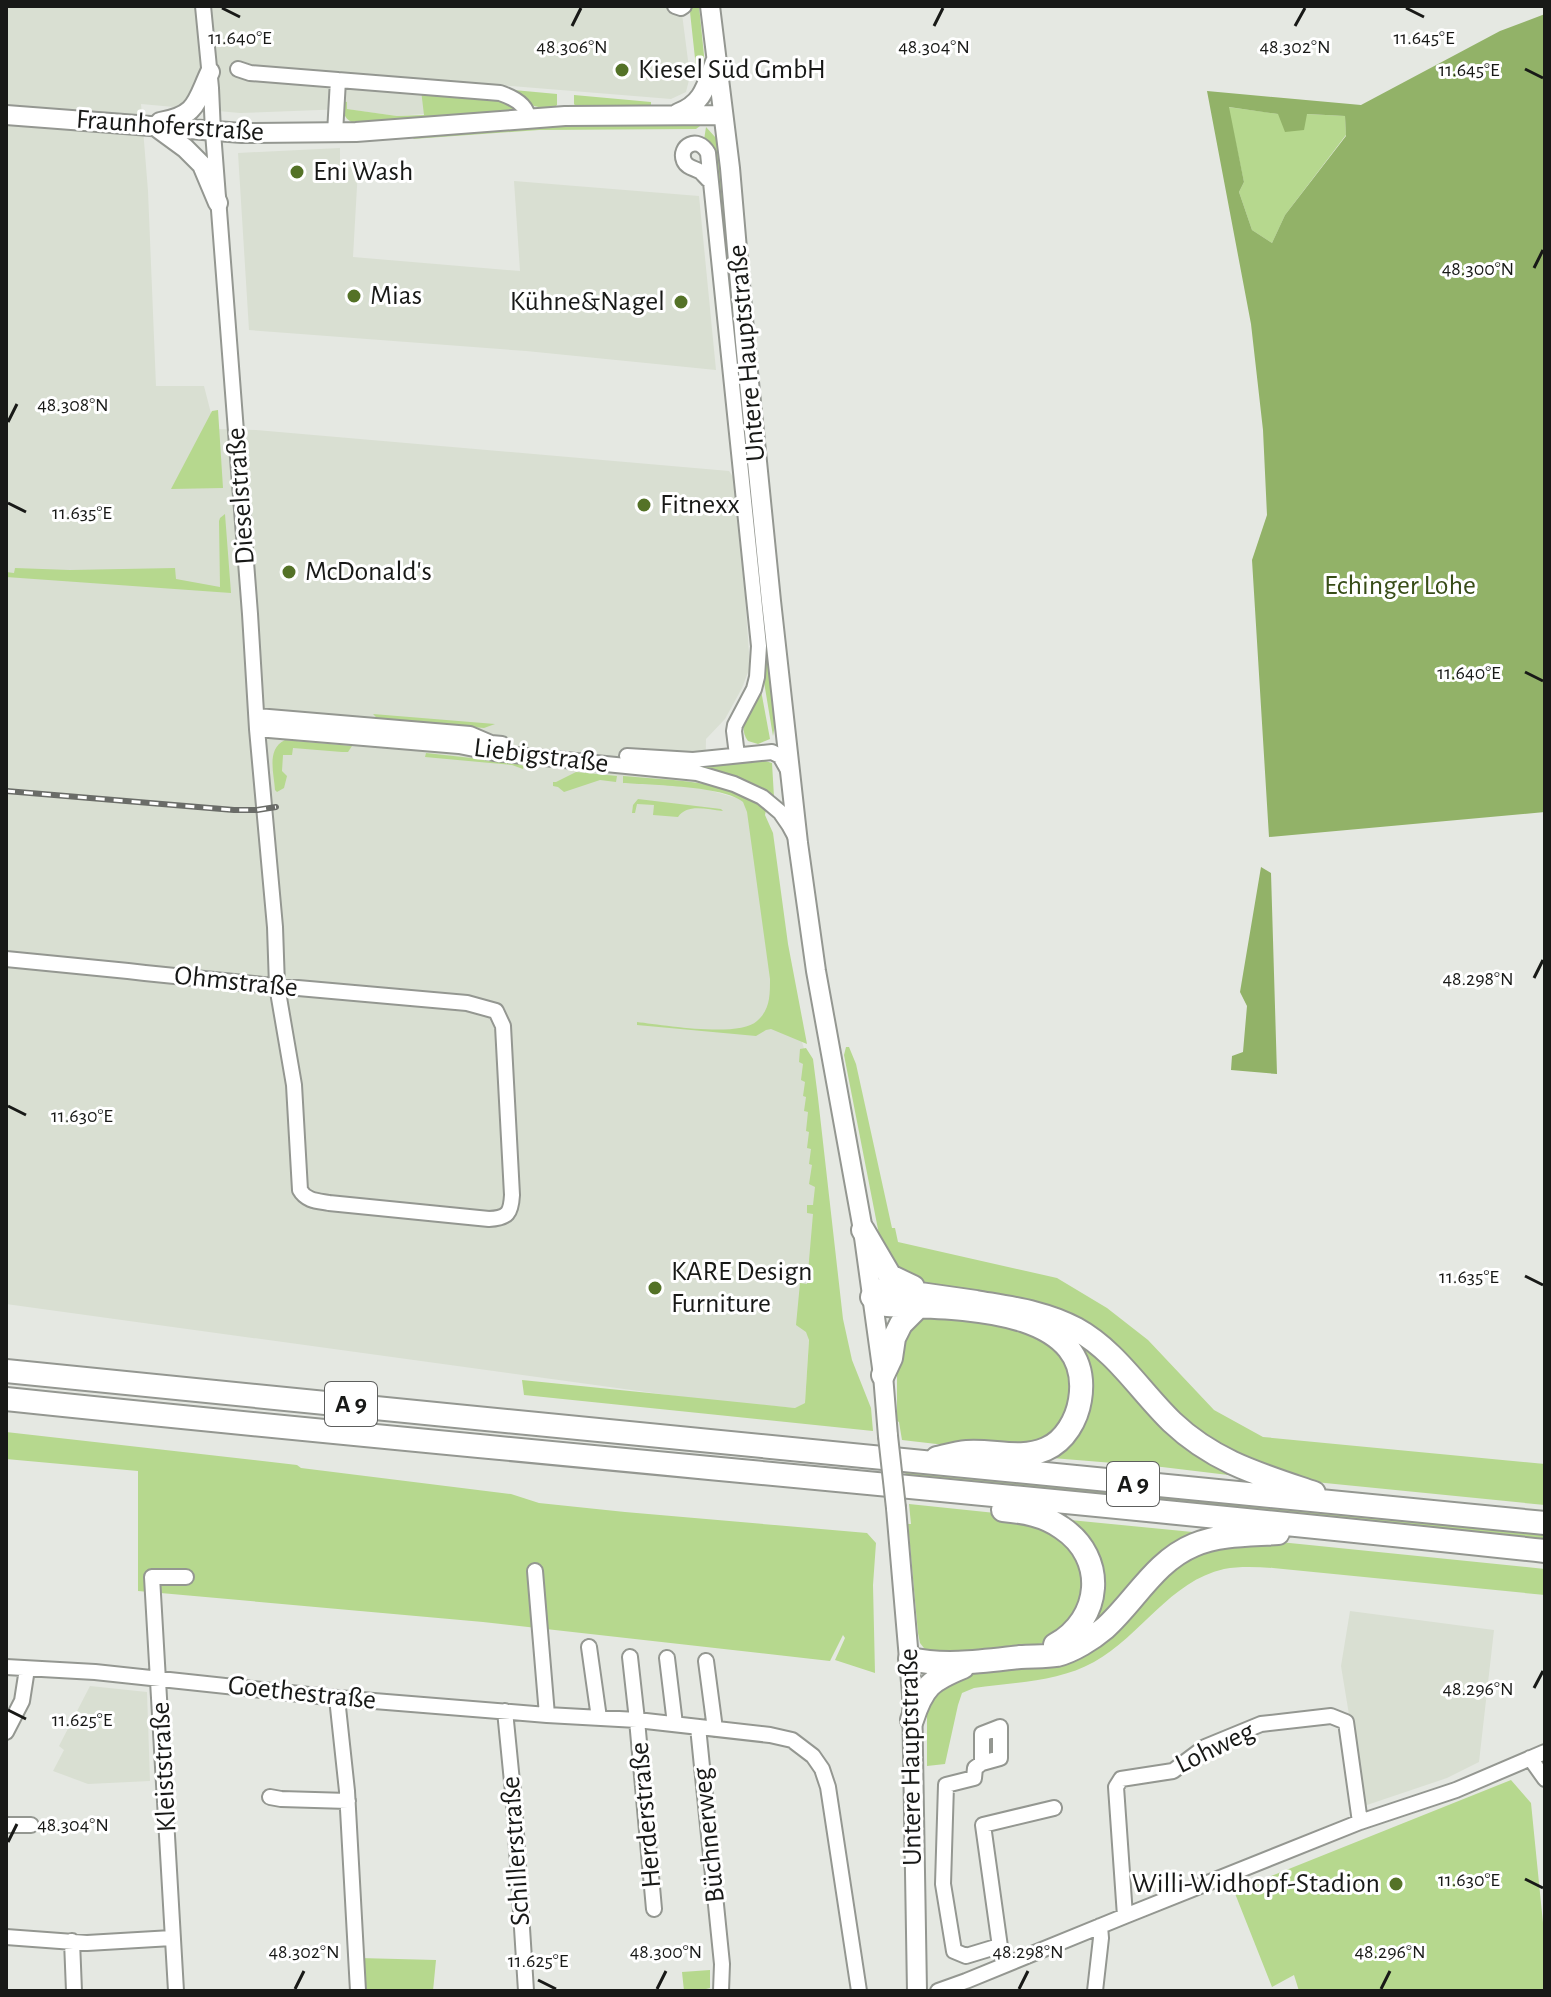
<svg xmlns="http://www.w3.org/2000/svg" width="1551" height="1997" viewBox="0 0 1551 1997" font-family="'Alegreya Sans',sans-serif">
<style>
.built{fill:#d9dfd2}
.green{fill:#b6d88e}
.forest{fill:#92b268;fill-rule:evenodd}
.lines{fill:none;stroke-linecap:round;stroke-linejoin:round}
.minor-casing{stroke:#949791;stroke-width:18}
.major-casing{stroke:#949791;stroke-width:22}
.highway-casing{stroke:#949791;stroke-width:26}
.minor{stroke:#fff;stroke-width:14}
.major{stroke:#fff;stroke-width:18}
.highway{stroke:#fff;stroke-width:22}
.rail-casing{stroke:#6a6c68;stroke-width:6}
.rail{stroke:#fff;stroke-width:3;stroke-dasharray:9;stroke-linecap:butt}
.major-bridge-casing{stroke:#949791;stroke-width:22;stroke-linecap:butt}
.major-bridge{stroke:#fff;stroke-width:18}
.ticks{fill:none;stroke:#181917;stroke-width:3}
.poi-dot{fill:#547227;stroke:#fff;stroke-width:3}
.labels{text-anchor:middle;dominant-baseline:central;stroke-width:6;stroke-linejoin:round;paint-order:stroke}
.shield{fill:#fff;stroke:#5d5e5d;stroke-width:2}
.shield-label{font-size:26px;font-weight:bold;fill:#181917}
.poi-label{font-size:28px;fill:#181917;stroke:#fff;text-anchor:start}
.street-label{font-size:28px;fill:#181917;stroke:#fff}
.park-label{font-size:28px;fill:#374c17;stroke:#fff}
.ticks-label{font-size:20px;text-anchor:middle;fill:#181917;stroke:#fff;stroke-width:6;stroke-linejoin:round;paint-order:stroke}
</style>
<rect width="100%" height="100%" fill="#e5e8e2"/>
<path class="built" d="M6 6H681L690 76 686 92 671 99 486 84 472 110 397 116 346 109 240 113 141 104 148 191 156 386H204L215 429 256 430 729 471 733 477 745 596 750 667 742 688 725 719 706 739 705 789 740 799 756 813 791 1002 808 1063 819 1172 805 1403 796 1408 704 1400 6 1304Z
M340 148V165L358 169 353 257 520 271 514 181 699 196 716 370 526 351 249 330 238 153Z
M1350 1611 1494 1630 1479 1762 1447 1778 1364 1806 1341 1666Z
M90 1686 147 1692 150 1781 88 1784 53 1771 64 1750 59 1746Z"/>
<path class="green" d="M693 6H699L706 75 698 86 690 12Z
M503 89 557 94V105L552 110 534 106Z
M421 90 500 99 510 103 518 110 517 111 357 124C344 120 343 114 343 101L347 102V109L397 116 424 115Z
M574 95 651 102V106L648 109 579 110 574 104Z
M1228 107 1279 114H1306L1345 116 1346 135 1285 215 1272 243 1252 230 1239 192 1244 182Z
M631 124 700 126 696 129 539 130 413 139 416 135 543 125Z
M706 127 716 138 720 152 775 725 773 736 764 682 761 678 711 145 704 140Z
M218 410 223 488 171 489 212 411Z
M225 514 231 593 6 577V572L14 573 15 568 70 570 175 568 176 579 220 587 219 521 220 518Z
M760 685 770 739 758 744 748 741C735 724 753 702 760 685Z
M373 714 495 724 484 728 378 719Z
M285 740 352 746 348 752H342L293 748 292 755H283L282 771 287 776 284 788 277 792 275 790C274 773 266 749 285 740Z
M426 753 518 763 523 766V769L512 765 425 757Z
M762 760 772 763 774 797 764 790 694 766Z
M576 772 617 776 616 782 600 780 564 792 558 787 553 786V782H556Z
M623 776C672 781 725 778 766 810L765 815 773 833 788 944 807 1044 771 1029 766 1030 756 1036 637 1025V1022C663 1025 739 1038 757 1021 770 1010 770 995 770 979L747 812 743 802C725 786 650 785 623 783Z
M638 799 721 809 723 811C707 810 688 803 678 817L653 815 654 805 637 804 635 813H632L633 805Z
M846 1047H849L856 1064 892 1228H895L898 1242 1057 1278 1107 1308 1148 1340 1214 1410 1263 1437 1545 1464V1505L1295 1480 1208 1444 1120 1356 944 1290 906 1279 883 1255 844 1055Z
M806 1048 813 1059 818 1098 843 1319 852 1360 871 1408 873 1431 524 1395 522 1380 795 1408 805 1403 809 1340 806 1332 796 1325 800 1283 807 1284 813 1214 807 1213V1205H813L815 1187 809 1184 812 1165 809 1164 811 1149 807 1148 809 1132 806 1131 808 1112 804 1111 806 1097 803 1096 805 1082 801 1080 803 1064 799 1062 800 1049Z
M931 1312 1049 1336 1077 1388 1054 1438 1014 1453 902 1440 899 1422 897 1421V1349L901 1332Z
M1063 1328 1245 1477 1162 1467 1040 1457 1081 1416Z
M6 1432 297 1465 301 1468 511 1494 539 1503 625 1512 867 1533 876 1543 873 1585 875 1673 835 1660 845 1638 843 1635 830 1661 483 1622 138 1591V1471L6 1459Z
M905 1469 1545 1533V1540L906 1478Z
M909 1504 1005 1514 1064 1537 1086 1577 1079 1613 1046 1642 1010 1651 927 1652 920 1643 918 1633 908 1524H911Z
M1060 1519 1213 1534 1083 1638 1098 1601Z
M1269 1541 1545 1569V1595L1273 1568C1257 1567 1240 1566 1224 1569 1170 1581 1141 1636 1094 1662 1058 1682 1015 1682 974 1688L962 1693 958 1705 945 1764 927 1766V1708L931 1697 958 1678 985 1671 1058 1658 1198 1548Z
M1511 1780 1531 1803 1545 1943V1991H1299L1294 1975 1272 1987 1234 1891Z
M359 1958 436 1960 433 1991H361Z
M710 1970V1988L698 1991H684L682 1972Z"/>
<path class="forest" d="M1545 14V812L1269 837 1252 560 1267 515 1263 430 1251 324 1207 91 1361 105 1500 31ZM1229 107 1278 114 1285 132 1304 130 1307 114 1345 116 1346 136 1285 215 1272 243 1252 230 1239 192 1244 182Z
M1261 867 1271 873 1277 1074 1231 1070 1232 1056 1243 1052 1247 1006 1240 992Z"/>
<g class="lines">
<defs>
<path id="minor" d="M675 6 681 8 684 6
M238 69 250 73 500 93C512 97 527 104 528 118
M335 133 338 80
M711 182C707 179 704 175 701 172 695 168 687 168 684 161 678 146 698 135 708 153L759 646 757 677 754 689 735 725 734 731 737 755
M257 716 470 734 491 743 502 744
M257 729 459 746 494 753 697 773 734 784 762 797 780 812 789 825 795 836
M627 756 693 760 772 752 780 756 788 770
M6 959 128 971 145 973 254 984C269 986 283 987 298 988L467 1003 496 1011 503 1026 512 1195C511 1213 508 1218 489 1219L329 1203C318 1201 306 1201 300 1190L294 1085 277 986 275 927 257 729 250 614 213 132 211 88 203 6
M535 1571 547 1715
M589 1647 599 1718
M630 1657 637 1720 654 1909
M667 1658 675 1724
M706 1661 715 1729
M6 1667 95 1672 337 1698 547 1715 637 1720 770 1735 792 1740 813 1756 822 1769 828 1787 859 1991
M337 1698 347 1791 358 1991
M505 1711 514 1802 526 1991
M698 1727 722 1964 721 1991
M1000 1727V1758L982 1763V1734Z
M6 1732 22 1701 27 1669
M1530 1758 1545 1779
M982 1763 975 1768 974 1778 946 1785 943 1884 954 1951 966 1956 999 1946
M270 1797 281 1799 348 1801
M6 1825H31
M1125 1916 1116 1787 1121 1779 1173 1771 1205 1747 1261 1724 1331 1716 1346 1722 1360 1822
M6 1937 87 1943 172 1938
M72 1941 74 1991
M1001 1954 983 1825 1054 1808
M176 1991 152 1577H186
M938 1991 966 1981 1125 1916 1360 1822 1456 1790 1545 1752
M1095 1991 1101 1938 1100 1926"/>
<path id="major" d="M710 6 730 168 745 342 771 601 798 843 816 971 863 1230 883 1375 888 1436
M678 113C703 104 706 86 715 62
M6 115 242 133 356 132 565 116 723 115
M160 122C197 116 196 102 210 72
M159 129 185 148 202 165 218 203
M896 1508 912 1694 917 1991"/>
<path id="highway" d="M863 1230 890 1276 913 1287
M6 1371C519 1422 1032 1475 1545 1523
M883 1375 891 1358 894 1338 901 1324 919 1306
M6 1399C519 1453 1033 1495 1545 1551
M937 1458C946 1456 957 1453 967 1452 994 1450 1020 1460 1046 1449 1065 1441 1077 1419 1080 1400 1096 1303 948 1308 887 1305L872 1297 880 1291 885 1289C915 1293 946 1298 976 1302 1010 1308 1045 1312 1076 1329 1116 1351 1140 1391 1172 1422 1214 1462 1261 1475 1314 1493
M1003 1510C1024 1512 1044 1515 1062 1528 1107 1558 1102 1619 1055 1645
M910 1659C946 1667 984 1661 1020 1657 1032 1656 1045 1657 1057 1655 1073 1651 1092 1639 1105 1628 1135 1601 1155 1561 1194 1545 1220 1534 1251 1535 1278 1533
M912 1720C923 1686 931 1680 963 1667"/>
</defs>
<use href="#minor" class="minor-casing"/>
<use href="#major" class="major-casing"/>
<use href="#highway" class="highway-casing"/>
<use href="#minor" class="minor"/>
<use href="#major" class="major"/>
<use href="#highway" class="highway"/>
<defs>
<path id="rail" d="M6 791 234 810H257L276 807"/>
</defs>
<use href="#rail" class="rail-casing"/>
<use href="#rail" class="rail"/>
<defs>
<path id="major-bridge" d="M888 1436 896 1508"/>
</defs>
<use href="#major-bridge" class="major-bridge-casing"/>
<use href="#major-bridge" class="major-bridge"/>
</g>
<path class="ticks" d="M222 8 240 17M1406 8 1424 17M572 26 581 8M934 26 943 8M1295 26 1305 8M1525 69 1543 78M1534 268 1543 250M8 422 17 404M8 503 26 512M1525 672 1543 681M1534 978 1543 960M8 1106 26 1115M1525 1276 1543 1285M1534 1688 1543 1671M8 1710 26 1719M8 1842 17 1824M1525 1879 1543 1888M538 1980 556 1989M295 1989 304 1971M657 1989 666 1971M1019 1989 1028 1971M1381 1989 1390 1971"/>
<g class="poi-dot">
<circle cx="622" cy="70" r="8"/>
<circle cx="297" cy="172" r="8"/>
<circle cx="354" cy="296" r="8"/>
<circle cx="681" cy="302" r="8"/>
<circle cx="644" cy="505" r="8"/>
<circle cx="289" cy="572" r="8"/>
<circle cx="655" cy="1288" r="8"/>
<circle cx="1396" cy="1884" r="8"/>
</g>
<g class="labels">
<g class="shield">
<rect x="325" y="1382" width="52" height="44" rx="6"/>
<rect x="1107" y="1462" width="52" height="44" rx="6"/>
</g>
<g class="shield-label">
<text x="351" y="1404">A 9</text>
<text x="1133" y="1484">A 9</text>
</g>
<g class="poi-label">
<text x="638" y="70">Kiesel Süd GmbH</text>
<text x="313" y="172">Eni Wash</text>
<text x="370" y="296">Mias</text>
<text x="665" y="302" text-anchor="end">Kühne&amp;Nagel</text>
<text x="660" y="505">Fitnexx</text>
<text x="305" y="572">McDonald's</text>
<text x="671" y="1272">KARE Design<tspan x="671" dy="32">Furniture</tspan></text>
<text x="1380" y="1884" text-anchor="end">Willi-Widhopf-Stadion</text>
</g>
<g class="street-label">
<text transform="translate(170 126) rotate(4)">Fraunhoferstraße</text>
<text transform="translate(747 353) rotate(-95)">Untere Hauptstraße</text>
<text transform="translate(241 496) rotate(-94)">Dieselstraße</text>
<text transform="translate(541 756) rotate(7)">Liebigstraße</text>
<text transform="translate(236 982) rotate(6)">Ohmstraße</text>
<text transform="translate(302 1693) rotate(6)">Goethestraße</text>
<text transform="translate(1215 1748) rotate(-26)">Lohweg</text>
<text transform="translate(911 1757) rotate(-91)">Untere Hauptstraße</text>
<text transform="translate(164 1767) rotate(-93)">Kleiststraße</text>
<text transform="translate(646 1815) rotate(-95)">Herderstraße</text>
<text transform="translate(709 1835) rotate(-96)">Büchnerweg</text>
<text transform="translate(516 1851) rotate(-94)">Schillerstraße</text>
</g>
<g class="park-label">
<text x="1400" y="586">Echinger Lohe</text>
</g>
</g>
<g class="ticks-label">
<text x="1424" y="44">11.645°E</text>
<text x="240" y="44">11.640°E</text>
<text x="572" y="53">48.306°N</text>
<text x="934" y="53">48.304°N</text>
<text x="1295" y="53">48.302°N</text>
<text x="1469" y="76">11.645°E</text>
<text x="1478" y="275">48.300°N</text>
<text x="73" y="411">48.308°N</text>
<text x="82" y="519">11.635°E</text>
<text x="1469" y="679">11.640°E</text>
<text x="1478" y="985">48.298°N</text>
<text x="82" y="1122">11.630°E</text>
<text x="1469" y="1283">11.635°E</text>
<text x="1478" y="1695">48.296°N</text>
<text x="82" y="1726">11.625°E</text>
<text x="73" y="1831">48.304°N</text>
<text x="1469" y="1886">11.630°E</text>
<text x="304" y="1958">48.302°N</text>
<text x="666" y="1958">48.300°N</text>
<text x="1028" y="1958">48.298°N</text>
<text x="1390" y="1958">48.296°N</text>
<text x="538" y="1967">11.625°E</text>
</g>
<rect width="1551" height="1997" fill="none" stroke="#181917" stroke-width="16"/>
</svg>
